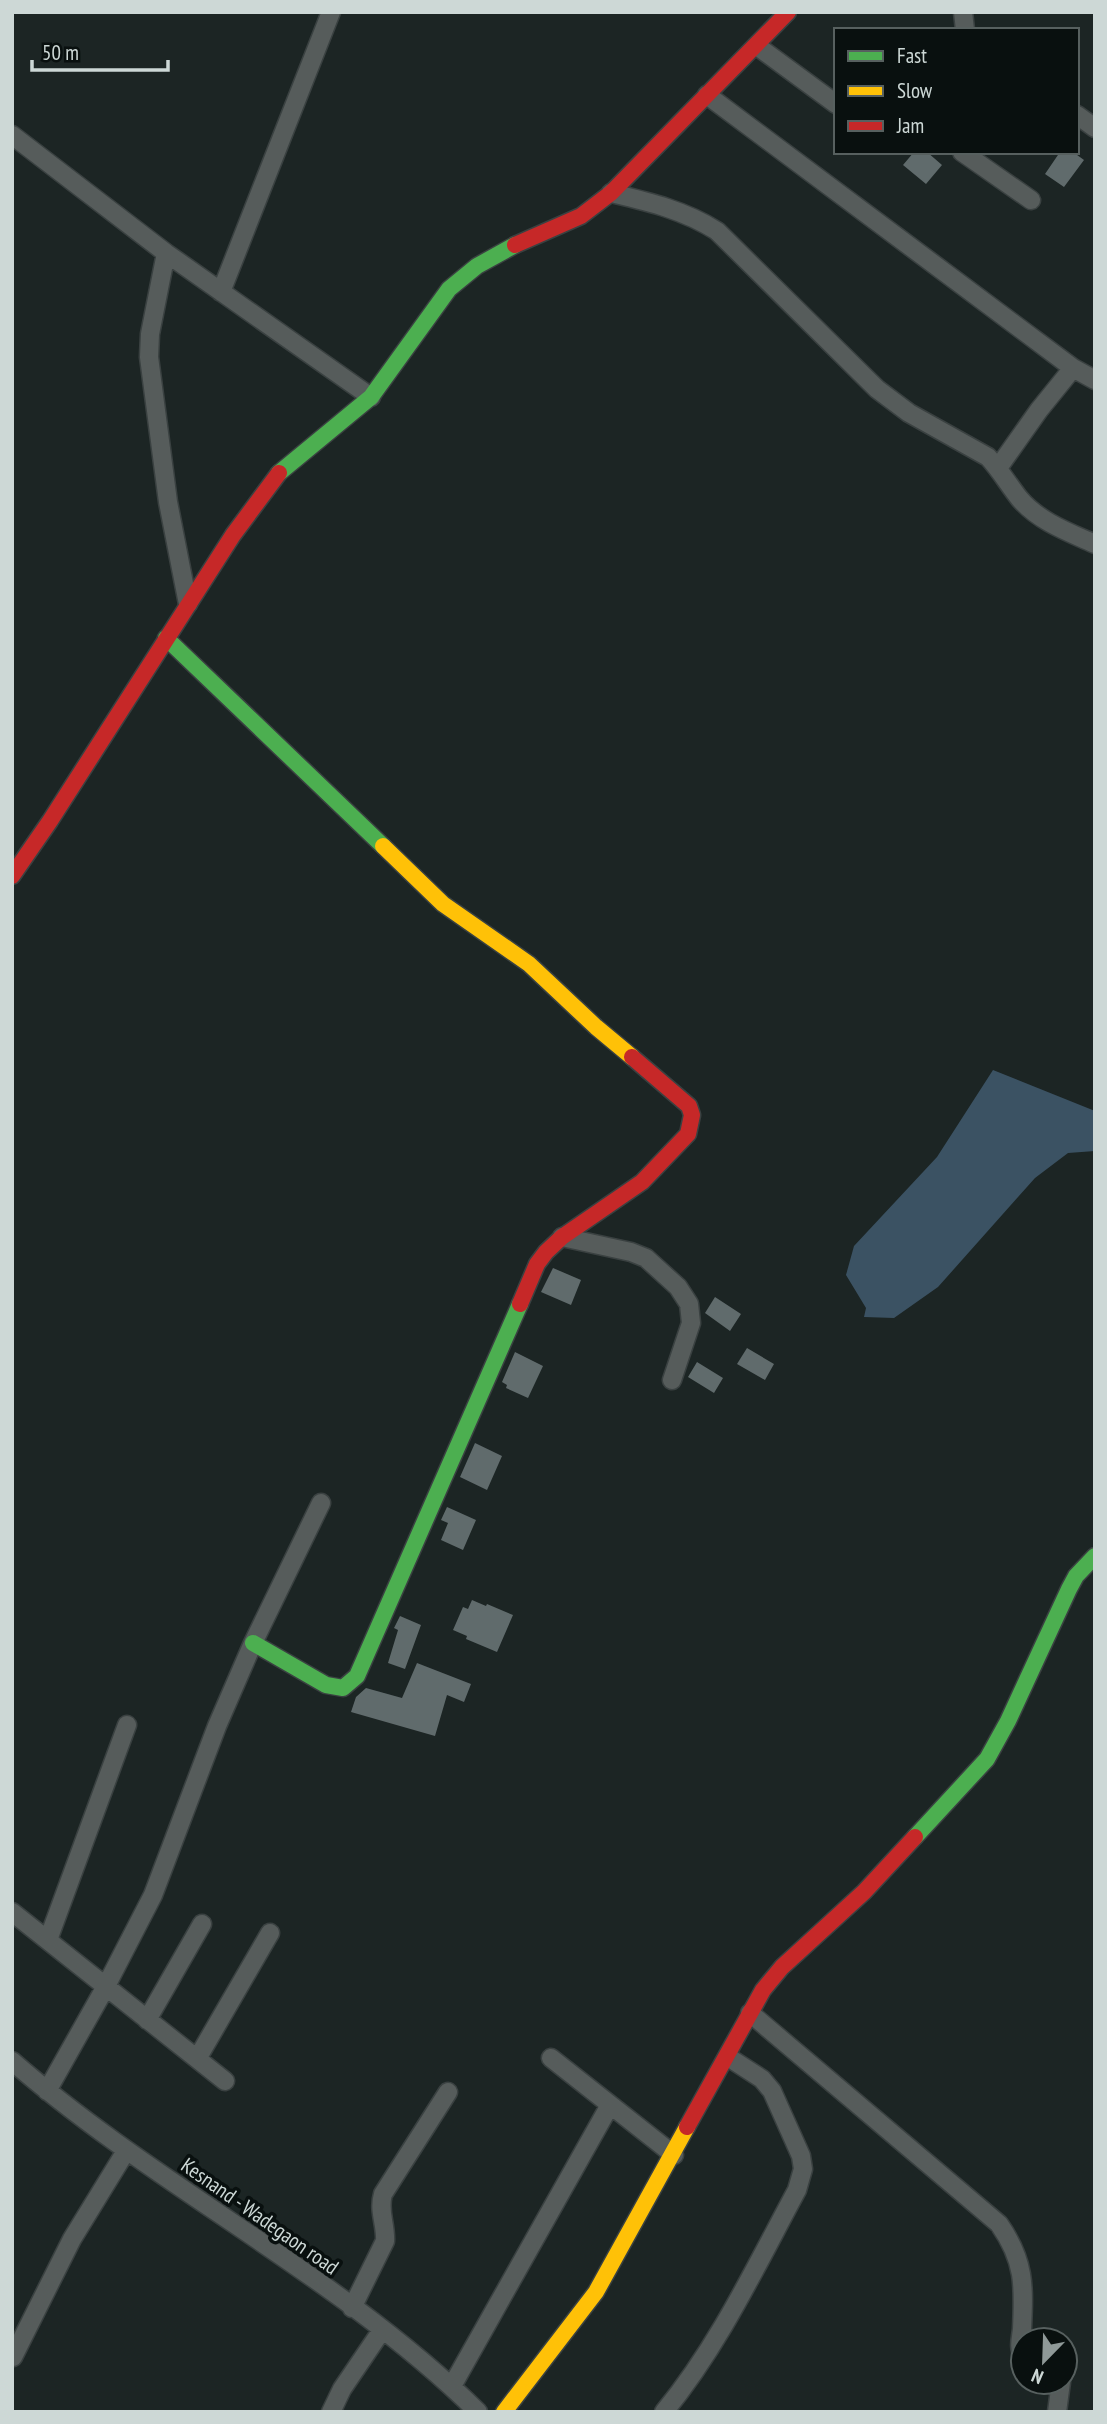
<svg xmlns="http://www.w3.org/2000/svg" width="1107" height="2424" viewBox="0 0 1107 2424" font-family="'PT Sans Narrow',sans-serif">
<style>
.water{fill:#3b5263}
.building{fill:#606b6c}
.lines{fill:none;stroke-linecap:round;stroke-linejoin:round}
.street-casing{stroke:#3a4141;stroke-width:21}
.fast-casing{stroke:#3a4141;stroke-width:19}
.slow-casing{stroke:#3a4141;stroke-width:19}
.jam-casing{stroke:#3a4141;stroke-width:19}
.street{stroke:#565c5b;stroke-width:18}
.fast{stroke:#4caf50;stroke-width:16}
.slow{stroke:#ffc107;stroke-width:16}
.jam{stroke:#c62828;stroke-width:16}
.labels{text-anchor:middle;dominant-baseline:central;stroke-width:7;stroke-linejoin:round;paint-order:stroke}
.street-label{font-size:21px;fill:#cdd8d6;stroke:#09100f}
</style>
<rect width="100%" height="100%" fill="#1c2524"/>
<path class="water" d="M993 1070 1095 1111V1151L1068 1153 1035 1178 938 1287 894 1318 864 1317 866 1308 846 1275 854 1246 937 1157Z"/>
<path class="building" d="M914 152H927L942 165 926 184 903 165Z
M1060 152H1073L1084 160 1064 187 1045 174Z
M553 1268 581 1280 571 1305 541 1292Z
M715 1297 741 1314 730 1331 705 1313Z
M747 1348 774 1364 765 1380 737 1364Z
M515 1352 543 1366 528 1398 506 1388 507 1385 502 1382Z
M697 1362 723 1378 714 1393 688 1377Z
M475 1443 502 1456 487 1490 460 1477Z
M447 1507 476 1520 463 1550 441 1540 448 1523 441 1520Z
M472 1600 486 1606 487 1604 513 1615 497 1652 466 1639 467 1636 453 1630 463 1607 468 1609Z
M400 1616 421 1625 405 1669 388 1663 398 1630 394 1628Z
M417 1663 471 1684 464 1702 447 1695 435 1736 351 1712 356 1697 366 1688 402 1698Z"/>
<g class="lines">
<defs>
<path id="street" d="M963 12 965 30
M757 46 836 104
M707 95 1073 368 1095 380
M1077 115 1095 128
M12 135 166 253 371 397
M962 152 1031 200
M611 193C649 202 684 210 717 231L877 389 909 413 988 457C1000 470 1008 484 1019 498 1038 521 1068 532 1095 544
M166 253 150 334 149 357 168 502 188 604
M221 292 331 12
M998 468 1039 410 1073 368
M562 1237 631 1252 646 1258 678 1287 689 1304 691 1323 672 1380
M12 1912 225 2081
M48 1940 127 1725
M750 2013 999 2224C1025 2261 1024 2286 1022 2329 1021 2339 1018 2347 1023 2356
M147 2020 202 1924
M551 2058 674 2155
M197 2059 270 1933
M12 2061C159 2189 339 2275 478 2412
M47 2091 105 1988 153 1895 217 1726 253 1643 321 1503
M352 2308 385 2241C386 2224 378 2211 383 2194L448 2092
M13 2357 72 2239 126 2151
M452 2386 610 2105
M331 2412 342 2389 382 2330
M664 2412C719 2345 756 2266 797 2190L803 2169 801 2156 772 2091 762 2079 728 2057
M1057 2412 1061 2382"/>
<path id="fast" d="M279 473 371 397 449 289 477 266 515 245
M166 638 383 846
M253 1643 326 1685 343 1688 357 1676 520 1304
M915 1837 987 1759 1008 1721 1069 1589 1076 1576 1095 1556"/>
<path id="slow" d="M383 846 443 904 529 964 596 1027 632 1057
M504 2412 596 2292 687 2127"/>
<path id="jam" d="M515 245 581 216 611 193 788 12
M12 876 50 821 233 535 279 473
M520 1304 537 1264 546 1252 562 1237 642 1182 688 1134 692 1115 689 1106 632 1057
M687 2127 763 1990 782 1967 864 1892 915 1837"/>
</defs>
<use href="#street" class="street-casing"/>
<use href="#fast" class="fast-casing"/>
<use href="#slow" class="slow-casing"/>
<use href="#jam" class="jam-casing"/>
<use href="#street" class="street"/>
<use href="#fast" class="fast"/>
<use href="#slow" class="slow"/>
<use href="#jam" class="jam"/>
</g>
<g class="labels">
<g class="street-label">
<text transform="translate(260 2216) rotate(35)">Kesnand - Wadegaon road</text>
</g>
</g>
<rect width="1107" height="2424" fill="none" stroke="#cdd8d6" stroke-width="28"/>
<rect x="834" y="28" width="245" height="126" fill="#09100f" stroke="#57605f" stroke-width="2"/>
<rect x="848" y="51" width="35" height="10" fill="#4caf50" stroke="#57605f" stroke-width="2"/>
<text x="897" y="63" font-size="21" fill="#cdd8d6">Fast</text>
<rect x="848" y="86" width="35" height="10" fill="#ffc107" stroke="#57605f" stroke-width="2"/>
<text x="897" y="98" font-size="21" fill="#cdd8d6">Slow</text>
<rect x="848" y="121" width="35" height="10" fill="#c62828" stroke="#57605f" stroke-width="2"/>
<text x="897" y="133" font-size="21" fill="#cdd8d6">Jam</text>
<g transform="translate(1044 2361) rotate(203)"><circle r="33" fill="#09100f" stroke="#57605f" stroke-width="2"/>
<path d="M0-5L12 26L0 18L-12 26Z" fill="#8f9998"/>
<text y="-10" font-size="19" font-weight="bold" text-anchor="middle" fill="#cdd8d6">N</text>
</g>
<path d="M32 60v10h136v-10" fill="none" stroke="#cdd8d6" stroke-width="3.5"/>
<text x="42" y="60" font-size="21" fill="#cdd8d6" stroke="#09100f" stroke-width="5" paint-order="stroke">50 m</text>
</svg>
